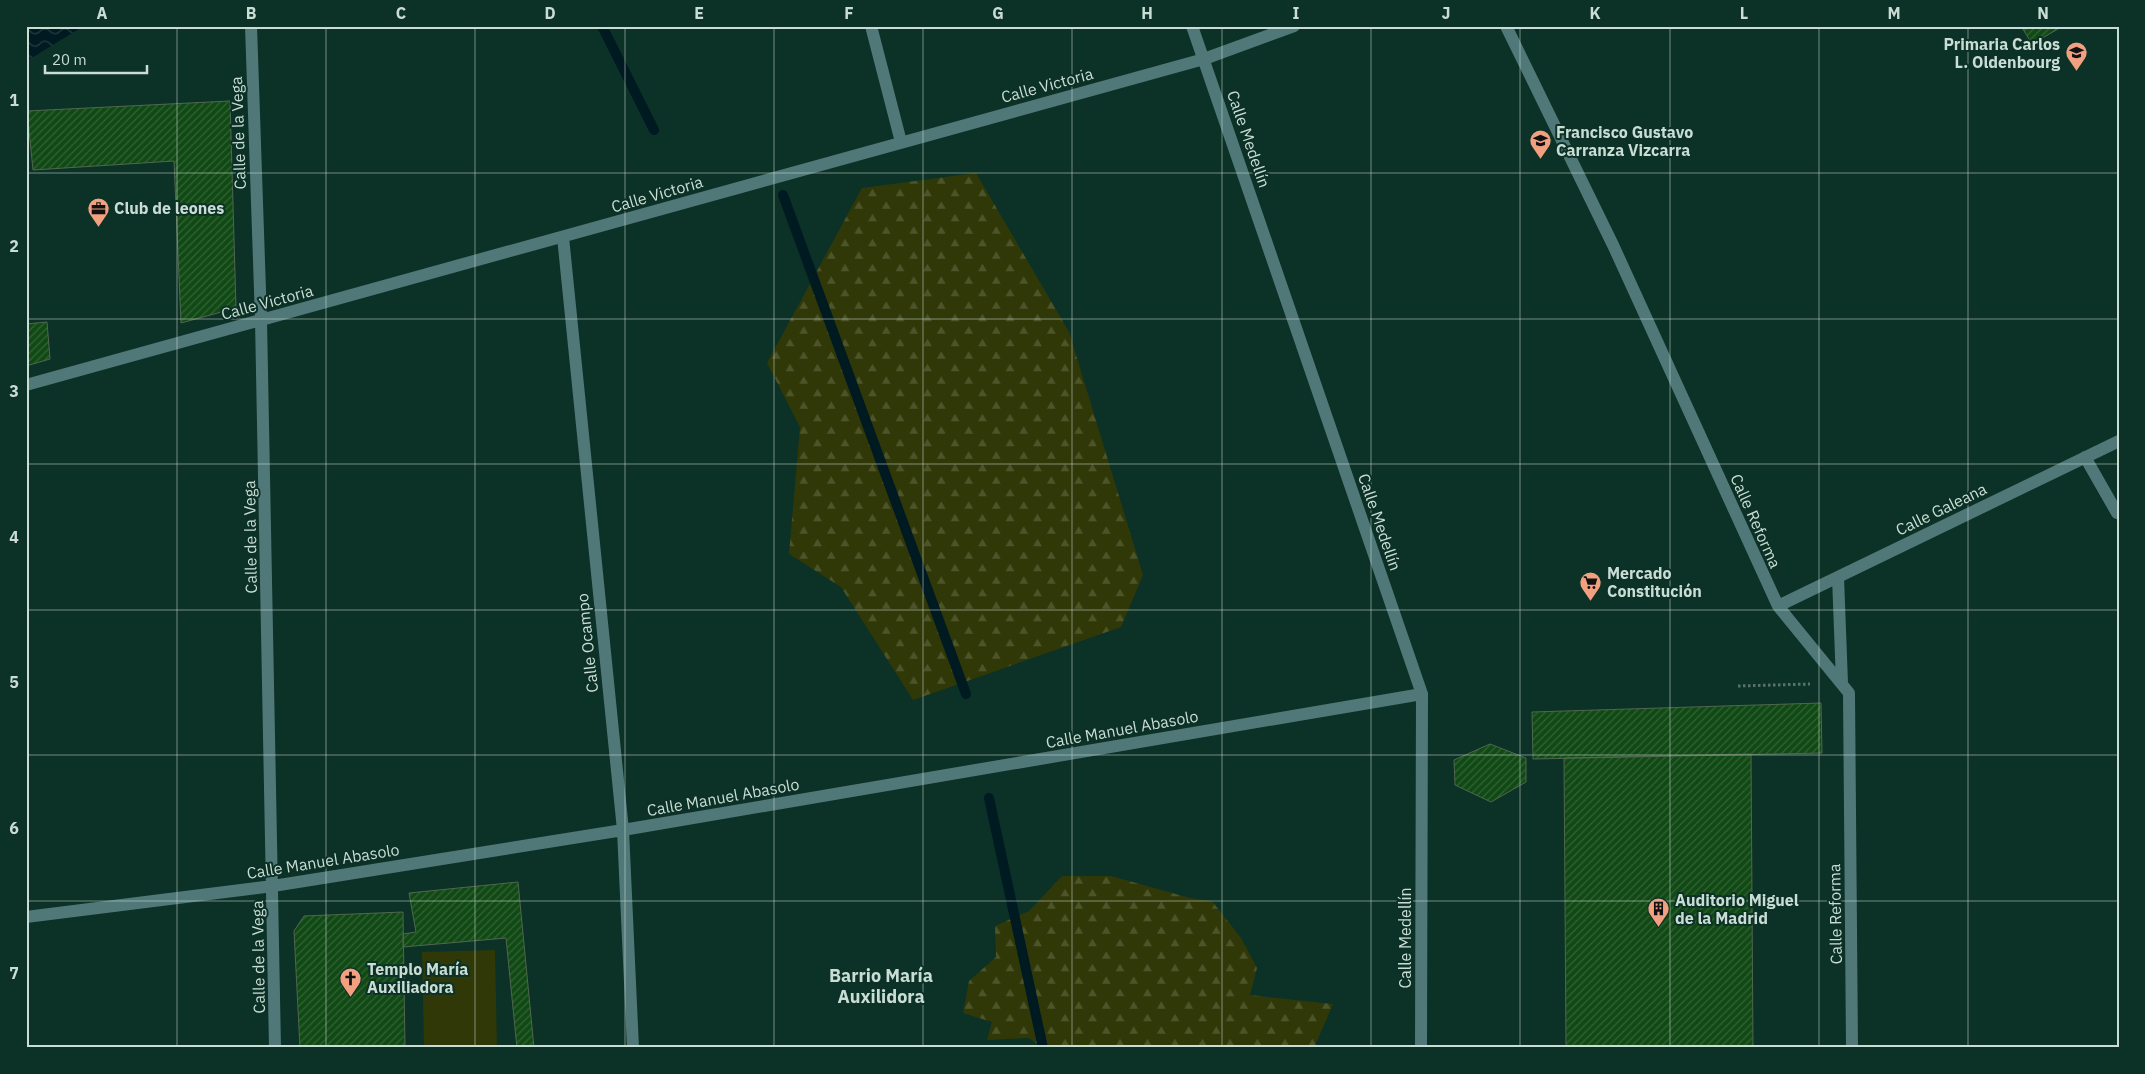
<svg xmlns="http://www.w3.org/2000/svg" width="2145" height="1074" viewBox="0 0 2145 1074" font-family="'IBM Plex Sans',sans-serif">
<style>
.forest{fill:url(#forest-firs)}
.pitch{fill:#303807}
.water{fill:url(#water-waves)}
.lines{fill:none;stroke-linecap:round;stroke-linejoin:round}
.stream{stroke:#001a22;stroke-width:10}
.building{fill:url(#building-hatch);stroke:#50674f}
.path{stroke:#57746b;stroke-width:3;stroke-dasharray:2.5 2.5;stroke-linecap:butt}
.minor{stroke:#507878;stroke-width:12}
.grid{fill:none;stroke:#caddd5;stroke-width:1;stroke-opacity:0.55}
.labels{text-anchor:middle;dominant-baseline:central;stroke-width:4;stroke-linejoin:round;paint-order:stroke}
.poi-label{font-size:16px;font-weight:bold;fill:#caddd5;stroke:#0c3126;text-anchor:start}
.street-label{font-size:16px;fill:#caddd5;stroke:#0c3126}
.neighbourhood-label{font-size:18px;font-weight:bold;fill:#caddd5;stroke:#0c3126}
.neatline{fill:none;stroke:#caddd5;stroke-width:2}
.grid-label{font-size:16px;text-anchor:middle;font-weight:bold;fill:#caddd5}
</style>
<defs>
<pattern id="forest-firs" width="22" height="20" patternUnits="userSpaceOnUse" patternTransform="scale(1.25)"><rect width="22" height="20" fill="#303807"/><path d="M5 1l3.5 6h-7zM16 11l3.5 6h-7z" fill="#4d542a"/></pattern>
<pattern id="water-waves" width="16" height="10" patternUnits="userSpaceOnUse" patternTransform="scale(1.25)"><rect width="16" height="10" fill="#001a22"/><path d="M0 5q4-4 8 0t8 0" fill="none" stroke="#243b41"/></pattern>
<pattern id="building-hatch" width="6" height="6" patternUnits="userSpaceOnUse" patternTransform="scale(1.25)"><rect width="6" height="6" fill="#114915"/><path d="M-1 1l2-2M0 6l6-6M5 7l2-2" fill="none" stroke="#326336"/></pattern>
</defs>
<rect width="100%" height="100%" fill="#0c3126"/>
<path class="forest" d="M976 173 1069 332 1143 575 1121 627 913 700 841 587 789 554 800 427 767 363 862 188Z
M1062 876H1111L1190 898 1212 901 1241 938 1257 968 1250 995 1333 1004 1314 1048H1043L1029 1038 987 1040 992 1022 963 1013 969 981 996 957 995 926 1029 911Z"/>
<path class="pitch" d="M495 950 497 1048H424L422 952Z"/>
<path class="water" d="M26 26H84L30 59 26 55Z"/>
<g class="lines">
<path class="stream" d="M602 26 654 130
M783 195 966 694
M989 798 1043 1048"/>
</g>
<path class="building" d="M2021 26H2063L2032 44Z
M230 101 236 308 181 323 174 161 33 170 27 111Z
M47 322 50 359 26 366V324Z
M1821 703 1822 753 1533 759 1532 712Z
M1490 744 1526 758V782L1491 802 1455 785 1454 760Z
M1751 754 1753 1048H1566L1564 758Z
M518 882 534 1048H517L506 938 403 947V934L416 932 409 893Z
M403 912 405 1048H300L294 931 304 916Z"/>
<g class="lines">
<path class="path" d="M1738 686 1810 684"/>
<path class="minor" d="M251 26 261 320 275 1048
M871 26 901 142
M1192 26 1422 694 1421 1048
M1506 26 1613 245 1778 606 1849 693 1852 1048
M563 237 623 830 633 1048
M26 385 1204 59 1294 26
M2085 457 2117 513 2119 512
M1838 577 1842 683
M1778 606 2119 441
M26 917 273 886 623 830 1422 694"/>
</g>
<path class="grid" d="M177 26V1048M326 26V1048M475 26V1048M625 26V1048M774 26V1048M923 26V1048M1072 26V1048M1222 26V1048M1371 26V1048M1520 26V1048M1670 26V1048M1819 26V1048M1968 26V1048M26 173H2119M26 319H2119M26 464H2119M26 610H2119M26 755H2119M26 901H2119"/>
<defs>
<symbol id="school-pin" viewBox="-11 -11 22 30"><path d="M0 17L-7.5 6A9.5 9.5 0 1 1 7.5 6Z" fill="#f2a07f" stroke="#0c3126"/><path d="M0-5L7-2L0 1L-7-2ZM-4 1L0 2.5L4 1V4Q0 6-4 4Z" fill="#111"/></symbol>
<symbol id="office-pin" viewBox="-11 -11 22 30"><path d="M0 17L-7.5 6A9.5 9.5 0 1 1 7.5 6Z" fill="#f2a07f" stroke="#0c3126"/><path d="M-6-3h4V-5.5h4V-3h4V5H-6ZM-1-4.5V-3h2v-1.5ZM-6 0V1H6V0Z" fill="#111"/></symbol>
<symbol id="supermarket-pin" viewBox="-11 -11 22 30"><path d="M0 17L-7.5 6A9.5 9.5 0 1 1 7.5 6Z" fill="#f2a07f" stroke="#0c3126"/><path d="M-6-5.5h2.5l.6 2H6L4.5 2H-2.5L-4.4-4H-6ZM-1.5 3.2a1.3 1.3 0 1 0 .1 0ZM3 3.2a1.3 1.3 0 1 0 .1 0Z" fill="#111"/></symbol>
<symbol id="building-pin" viewBox="-11 -11 22 30"><path d="M0 17L-7.5 6A9.5 9.5 0 1 1 7.5 6Z" fill="#f2a07f" stroke="#0c3126"/><path d="M-4-6H4V6H1V3H-1V6H-4ZM-2.5-4.3h1.7v1.8h-1.7ZM.8-4.3h1.7v1.8H.8ZM-2.5-1h1.7V.8h-1.7ZM.8-1h1.7V.8H.8Z" fill="#111"/></symbol>
<symbol id="church-pin" viewBox="-11 -11 22 30"><path d="M0 17L-7.5 6A9.5 9.5 0 1 1 7.5 6Z" fill="#f2a07f" stroke="#0c3126"/><path d="M-1.2-6h2.4v3.5h3.3v2.4h-3.3V6h-2.4V-.1h-3.3v-2.4h3.3Z" fill="#111"/></symbol>
</defs>
<g fill-rule="evenodd">
<use href="#school-pin" x="2064" y="40" width="25" height="34"/>
<use href="#school-pin" x="1528" y="128" width="25" height="34"/>
<use href="#office-pin" x="86" y="196" width="25" height="34"/>
<use href="#supermarket-pin" x="1578" y="570" width="25" height="34"/>
<use href="#building-pin" x="1646" y="896" width="25" height="34"/>
<use href="#church-pin" x="338" y="966" width="25" height="34"/>
</g>
<g class="labels">
<g class="poi-label">
<text x="2060" y="44" text-anchor="end">Primaria Carlos<tspan x="2060" dy="18">L. Oldenbourg</tspan></text>
<text x="1556" y="132">Francisco Gustavo<tspan x="1556" dy="18">Carranza Vizcarra</tspan></text>
<text x="114" y="208">Club de leones</text>
<text x="1607" y="573">Mercado<tspan x="1607" dy="18">Constitución</tspan></text>
<text x="1675" y="900">Auditorio Miguel<tspan x="1675" dy="18">de la Madrid</tspan></text>
<text x="367" y="969">Templo María<tspan x="367" dy="18">Auxiliadora</tspan></text>
</g>
<g class="street-label">
<text transform="translate(1047 85) rotate(-15)">Calle Victoria</text>
<text transform="translate(238 133) rotate(-92)">Calle de la Vega</text>
<text transform="translate(1249 139) rotate(71)">Calle Medellín</text>
<text transform="translate(657 194) rotate(-16)">Calle Victoria</text>
<text transform="translate(267 302) rotate(-15)">Calle Victoria</text>
<text transform="translate(1941 509) rotate(-26)">Calle Galeana</text>
<text transform="translate(1756 521) rotate(66)">Calle Reforma</text>
<text transform="translate(1380 522) rotate(71)">Calle Medellín</text>
<text transform="translate(250 537) rotate(-91)">Calle de la Vega</text>
<text transform="translate(587 643) rotate(-96)">Calle Ocampo</text>
<text transform="translate(1122 729) rotate(-10)">Calle Manuel Abasolo</text>
<text transform="translate(723 797) rotate(-10)">Calle Manuel Abasolo</text>
<text transform="translate(323 861) rotate(-9)">Calle Manuel Abasolo</text>
<text transform="translate(1835 914) rotate(-91)">Calle Reforma</text>
<text transform="translate(1405 938) rotate(-90)">Calle Medellín</text>
<text transform="translate(258 957) rotate(-91)">Calle de la Vega</text>
</g>
<g class="neighbourhood-label">
<text x="881" y="975">Barrio María<tspan x="881" dy="21">Auxilidora</tspan></text>
</g>
</g>
<rect width="2145" height="1074" fill="none" stroke="#0c3126" stroke-width="55"/>
<path d="M45 65v8h102v-8" fill="none" stroke="#caddd5" stroke-width="2.5"/>
<text x="52" y="65" font-size="15" fill="#caddd5" stroke="#0c3126" stroke-width="4" paint-order="stroke">20 m</text>
<rect x="28" y="28" width="2090" height="1018" class="neatline"/>
<g class="grid-label">
<text x="102" y="19">A</text>
<text x="251" y="19">B</text>
<text x="401" y="19">C</text>
<text x="550" y="19">D</text>
<text x="699" y="19">E</text>
<text x="849" y="19">F</text>
<text x="998" y="19">G</text>
<text x="1147" y="19">H</text>
<text x="1296" y="19">I</text>
<text x="1446" y="19">J</text>
<text x="1595" y="19">K</text>
<text x="1744" y="19">L</text>
<text x="1894" y="19">M</text>
<text x="2043" y="19">N</text>
<text x="14" y="106">1</text>
<text x="14" y="252">2</text>
<text x="14" y="397">3</text>
<text x="14" y="543">4</text>
<text x="14" y="688">5</text>
<text x="14" y="834">6</text>
<text x="14" y="979">7</text>
</g>
</svg>
